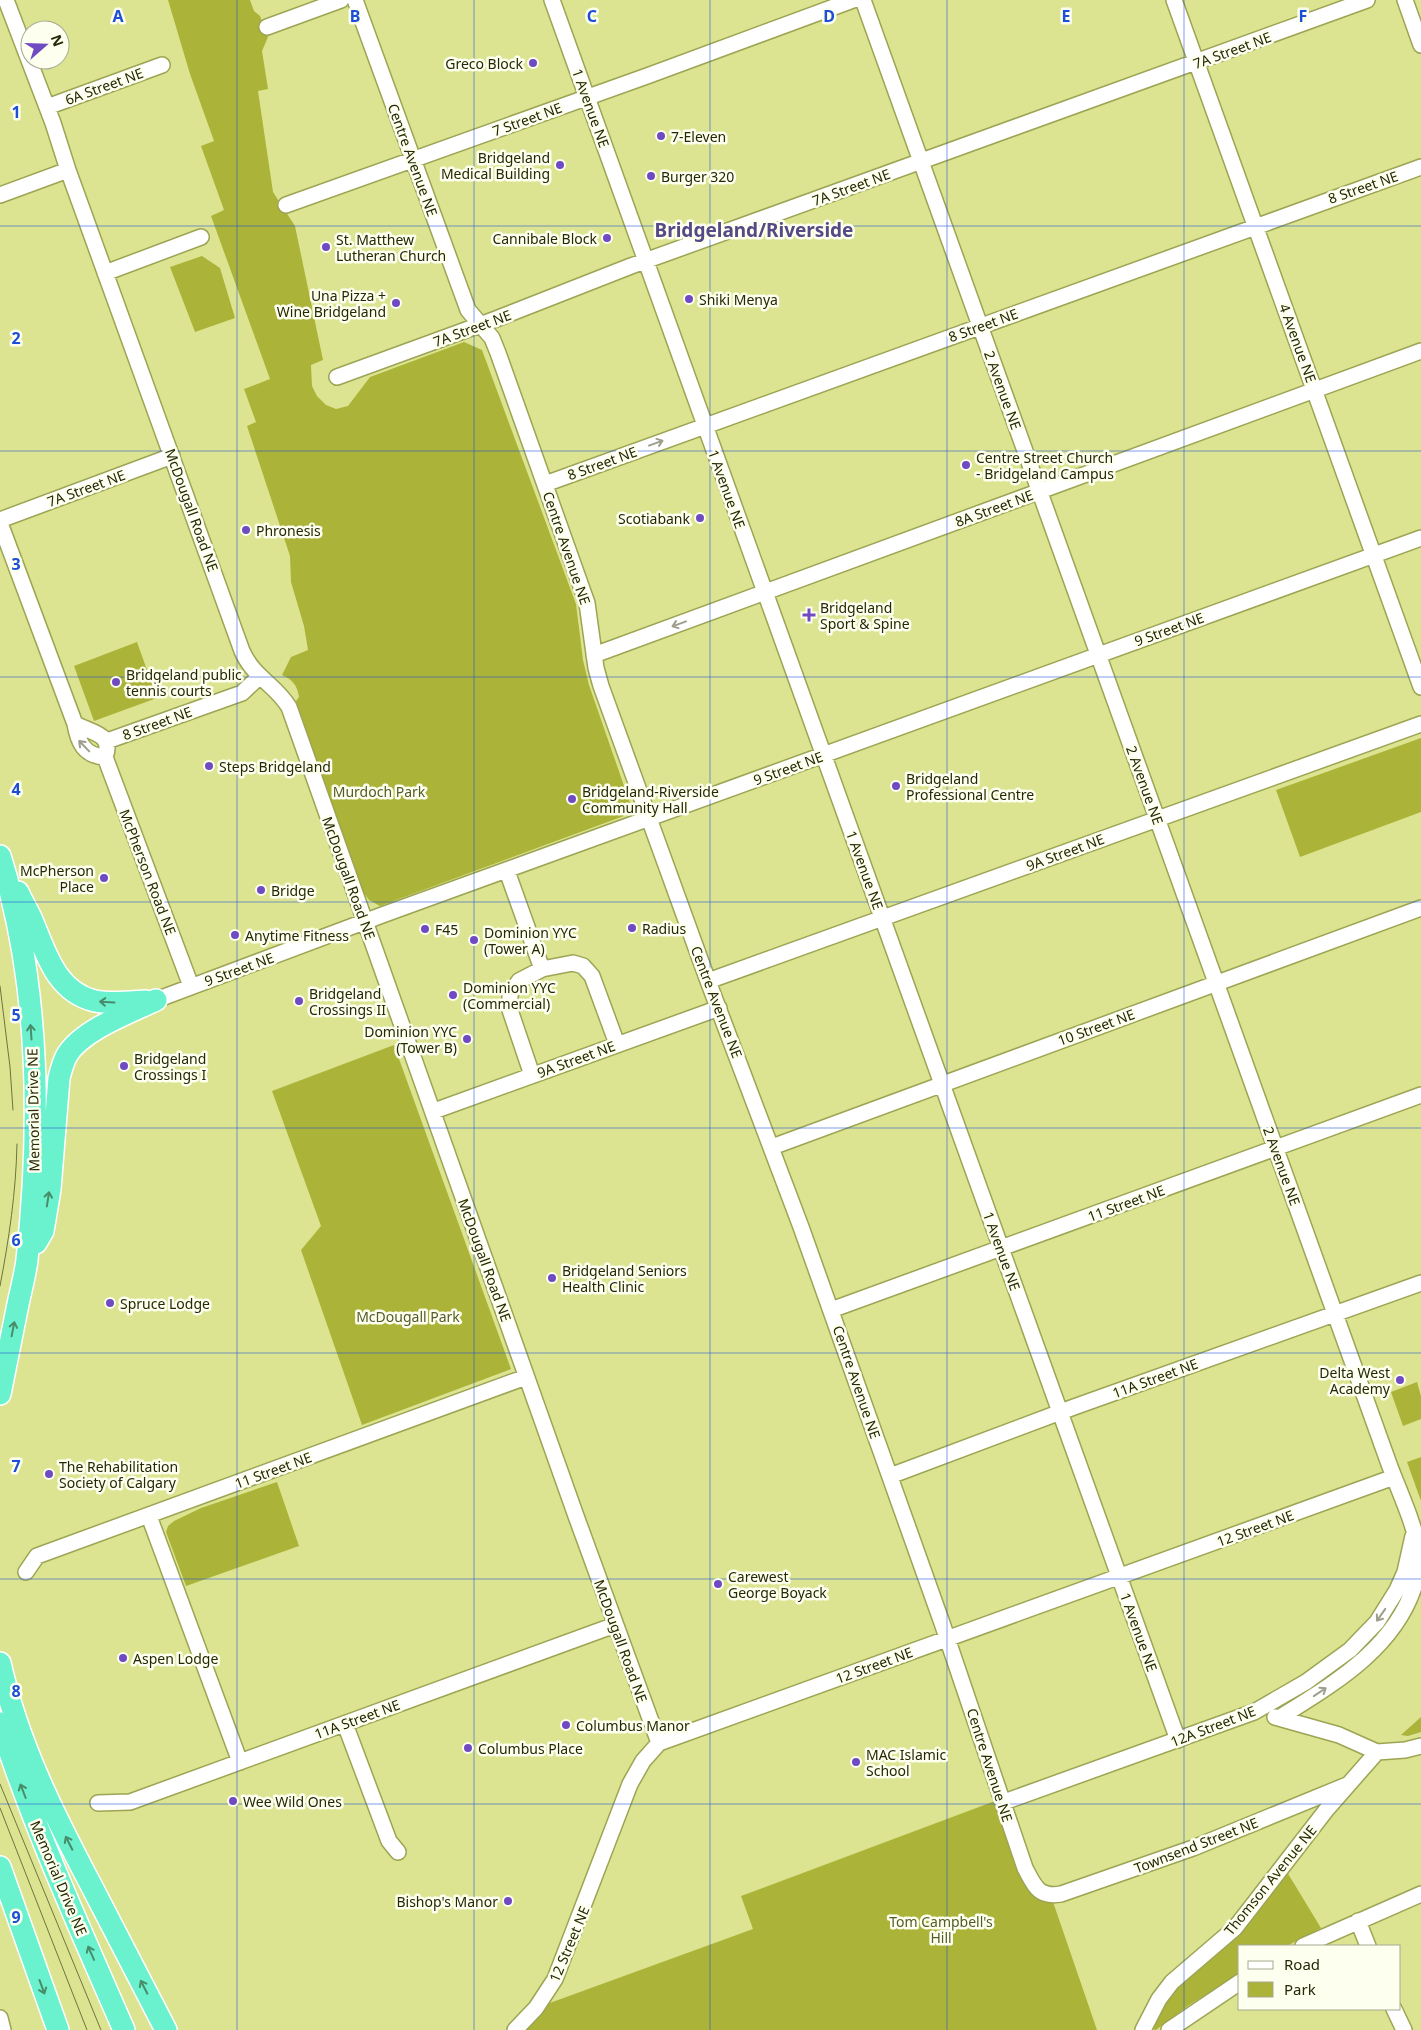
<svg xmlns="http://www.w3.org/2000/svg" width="1421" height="2030" viewBox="0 0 1421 2030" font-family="'Noto Sans',sans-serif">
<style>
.green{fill:#abb438}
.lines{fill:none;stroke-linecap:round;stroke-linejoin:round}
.minor-casing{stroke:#9da453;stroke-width:18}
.highway-casing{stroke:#fff;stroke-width:24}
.minor{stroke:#fff;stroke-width:15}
.highway{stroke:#6af1ce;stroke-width:21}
.tram{stroke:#6f743e;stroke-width:1}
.oneway{stroke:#9d9e8e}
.oneway2{stroke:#488c6a}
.grid{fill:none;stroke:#1d4ed8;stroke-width:1;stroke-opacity:0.55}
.poi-dot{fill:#704ac3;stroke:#fdffef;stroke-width:2}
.labels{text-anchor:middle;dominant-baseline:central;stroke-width:5;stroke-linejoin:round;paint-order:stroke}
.street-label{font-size:14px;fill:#262805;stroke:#fdffef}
.poi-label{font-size:14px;fill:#262805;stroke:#fdffef;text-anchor:start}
.park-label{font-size:14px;fill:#555a29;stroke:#fdffef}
.district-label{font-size:19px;font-weight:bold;fill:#574886;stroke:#fdffef}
.grid-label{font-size:16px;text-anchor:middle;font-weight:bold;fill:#1d4ed8;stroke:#fdffef;stroke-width:5;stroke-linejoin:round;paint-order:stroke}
</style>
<rect width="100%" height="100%" fill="#dce491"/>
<path class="green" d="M168 0H250L254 11 260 16 268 37 262 51 268 89 258 91 273 192 295 226 323 360 311 365 312 386 317 396 326 405 336 409 348 406 370 377 464 342 482 350 576 604 583 660 589 685 630 803 624 816 380 906 369 900 363 892 296 701 299 697C297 685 293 680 282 675L291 657 308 650 304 626 291 582 290 556 247 426 256 422 244 389 270 379 211 216 224 210 201 146 214 141 190 74Z
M202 256 220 268 235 318 195 332 170 267Z
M137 642 157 698 94 721 74 666Z
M1421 738V812L1300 857 1276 790Z
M394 1045 511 1369 362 1425 301 1250 321 1226 272 1091Z
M1417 1382 1421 1396V1419L1403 1426 1391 1392Z
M1421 1457V1501L1407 1462Z
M277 1482 299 1546 186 1586 166 1532 168 1526 174 1521 201 1508Z
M1412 1572 1404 1603 1370 1646 1319 1686 1284 1705 1280 1706 1322 1676Z
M1421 1717V1732L1408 1736 1401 1735Z
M1003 1798 1025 1868 1051 1896 1097 2030H515L536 2008 753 1929 741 1896Z
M1287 1872 1321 1928 1287 1946H1240V1974L1189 2005 1156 2030 1152 2029 1174 1990Z"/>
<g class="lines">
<defs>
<path id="minor" d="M6 0 53 123 68 170 242 651C254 678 275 684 289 707L576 1516 659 1743
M355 0 468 310 492 338 498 353 587 603 596 668 601 686 708 981 801 1227 942 1623 1025 1868C1034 1885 1038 1898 1061 1894L1193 1848 1347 1785
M552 0 1178 1740
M863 0 1389 1464C1400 1494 1416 1526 1420 1558 1421 1566 1417 1576 1415 1584 1395 1649 1333 1684 1279 1718
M1174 0 1421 687
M1405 0 1421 45
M267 27 341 0
M47 107 162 65
M0 195 68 170
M286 205 647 76 853 0
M105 273 201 237
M337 377 496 319 631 266 1367 0
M545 484 1421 167
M0 520 172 456
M0 523 75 724C78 742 84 756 105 757
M594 655 1421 351
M75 724C92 733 114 734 105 757L191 986
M107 741 242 693 259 677
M507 871 542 969
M708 981 1421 724
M156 1000 385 914 1421 538
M532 1075 510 1010V994L519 981 542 969 573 963 583 966 592 976 617 1044
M434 1111 719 1008
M772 1147 1421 908
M831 1310 1421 1095
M890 1476 1074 1407 1421 1283
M149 1516 240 1762
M26 1572 37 1556 526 1377
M1275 1717 1339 1735 1377 1752 1405 1750 1421 1746
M345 1724 389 1841 398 1852
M1004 1802 1254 1712 1306 1682 1350 1650 1377 1622 1397 1590 1405 1572 1413 1536
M98 1803 130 1802 615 1625
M1358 1921 1368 1946
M1303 1946 1421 1894
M1394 2009 1404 2030
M0 2018 3 2030
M515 2030 536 2008 555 1979 630 1784 643 1761 659 1743 1394 1477
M1143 2030 1159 1999 1172 1982 1235 1928 1327 1809 1377 1752
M1169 2030 1240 1982"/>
<path id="highway" d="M0 856C40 982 41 1129 27 1260 25 1275 21 1290 18 1304 12 1334 6 1364 0 1394
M18 892C22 901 28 911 32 920 46 953 56 992 95 1001 111 1004 129 1002 146 1001
M36 1243 43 1231 50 1189 59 1078C61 1070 63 1062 67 1055 82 1030 129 1013 156 1000
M0 1663C18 1743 53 1813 91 1885 116 1933 141 1982 166 2030
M0 1723C34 1828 80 1929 124 2030
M0 1867 58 2030"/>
</defs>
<use href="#minor" class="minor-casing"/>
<use href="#highway" class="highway-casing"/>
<use href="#minor" class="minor"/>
<use href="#highway" class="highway"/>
<path class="tram" d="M0 986 10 1067 13 1110
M0 1286C9 1239 16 1192 17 1144
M0 1784 101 2030
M0 1808 87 2030"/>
</g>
<defs><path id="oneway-shaft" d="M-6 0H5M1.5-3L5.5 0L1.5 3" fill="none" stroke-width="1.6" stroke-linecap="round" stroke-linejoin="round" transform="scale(1.25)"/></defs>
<g class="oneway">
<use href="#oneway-shaft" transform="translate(656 443) rotate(-20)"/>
<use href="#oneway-shaft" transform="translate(679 624) rotate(160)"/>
<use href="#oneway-shaft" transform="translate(84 746) rotate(-134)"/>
<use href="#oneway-shaft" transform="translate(1381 1615) rotate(125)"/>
<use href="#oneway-shaft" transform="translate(1320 1692) rotate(-34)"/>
</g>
<g class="oneway2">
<use href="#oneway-shaft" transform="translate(107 1002) rotate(-177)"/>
<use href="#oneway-shaft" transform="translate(31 1032) rotate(-94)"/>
<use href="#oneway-shaft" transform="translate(48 1199) rotate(-81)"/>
<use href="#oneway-shaft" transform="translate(13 1329) rotate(-79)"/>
<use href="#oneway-shaft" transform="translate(23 1791) rotate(-111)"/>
<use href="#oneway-shaft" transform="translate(69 1843) rotate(-117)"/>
<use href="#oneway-shaft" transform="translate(91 1953) rotate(-114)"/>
<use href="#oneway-shaft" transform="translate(42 1987) rotate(70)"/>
<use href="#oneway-shaft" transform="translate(144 1987) rotate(-117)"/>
</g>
<path class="grid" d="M237 0V2030M474 0V2030M710 0V2030M947 0V2030M1184 0V2030M0 226H1421M0 451H1421M0 677H1421M0 902H1421M0 1128H1421M0 1353H1421M0 1579H1421M0 1804H1421"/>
<g class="poi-dot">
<circle cx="533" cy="63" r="5"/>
<circle cx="661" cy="136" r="5"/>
<circle cx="560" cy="165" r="5"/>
<circle cx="651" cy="176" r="5"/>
<circle cx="607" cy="238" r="5"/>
<circle cx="326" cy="247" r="5"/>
<circle cx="689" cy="299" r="5"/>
<circle cx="396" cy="303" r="5"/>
<circle cx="966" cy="465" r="5"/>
<circle cx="700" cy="518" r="5"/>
<circle cx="246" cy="530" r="5"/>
<path d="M806.5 607.5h5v5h5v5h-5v5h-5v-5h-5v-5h5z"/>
<circle cx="116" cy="682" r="5"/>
<circle cx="209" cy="766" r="5"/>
<circle cx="896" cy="786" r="5"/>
<circle cx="572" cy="799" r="5"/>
<circle cx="104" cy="878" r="5"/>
<circle cx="261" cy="890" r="5"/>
<circle cx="632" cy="928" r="5"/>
<circle cx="425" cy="929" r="5"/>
<circle cx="235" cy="935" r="5"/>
<circle cx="474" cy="940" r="5"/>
<circle cx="453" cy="995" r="5"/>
<circle cx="299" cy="1001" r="5"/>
<circle cx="467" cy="1039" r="5"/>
<circle cx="124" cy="1066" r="5"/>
<circle cx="552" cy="1278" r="5"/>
<circle cx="110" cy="1303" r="5"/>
<circle cx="1400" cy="1380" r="5"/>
<circle cx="49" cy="1474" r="5"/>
<circle cx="718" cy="1584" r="5"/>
<circle cx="123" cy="1658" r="5"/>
<circle cx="566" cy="1725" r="5"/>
<circle cx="468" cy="1748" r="5"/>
<circle cx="856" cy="1762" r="5"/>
<circle cx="233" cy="1801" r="5"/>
<circle cx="508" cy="1901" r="5"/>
</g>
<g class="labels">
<g class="street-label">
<text transform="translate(1232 50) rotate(-20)">7A Street NE</text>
<text transform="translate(104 86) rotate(-20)">6A Street NE</text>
<text transform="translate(591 108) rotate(70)">1 Avenue NE</text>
<text transform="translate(527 119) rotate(-20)">7 Street NE</text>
<text transform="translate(413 160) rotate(70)">Centre Avenue NE</text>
<text transform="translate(851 187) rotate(-20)">7A Street NE</text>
<text transform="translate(1363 187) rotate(-19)">8 Street NE</text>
<text transform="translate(983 325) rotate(-20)">8 Street NE</text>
<text transform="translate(472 328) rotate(-20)">7A Street NE</text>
<text transform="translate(1298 343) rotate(70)">4 Avenue NE</text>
<text transform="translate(1003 390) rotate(70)">2 Avenue NE</text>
<text transform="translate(602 463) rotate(-20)">8 Street NE</text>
<text transform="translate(86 488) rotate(-20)">7A Street NE</text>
<text transform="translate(727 489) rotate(70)">1 Avenue NE</text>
<text transform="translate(994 508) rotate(-20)">8A Street NE</text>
<text transform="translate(192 510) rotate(70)">McDougall Road NE</text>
<text transform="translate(567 548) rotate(71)">Centre Avenue NE</text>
<text transform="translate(1169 629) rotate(-20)">9 Street NE</text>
<text transform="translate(157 723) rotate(-20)">8 Street NE</text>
<text transform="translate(788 768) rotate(-20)">9 Street NE</text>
<text transform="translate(1145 785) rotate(70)">2 Avenue NE</text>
<text transform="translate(1065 852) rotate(-20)">9A Street NE</text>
<text transform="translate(865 870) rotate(70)">1 Avenue NE</text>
<text transform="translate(148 872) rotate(69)">McPherson Road NE</text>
<text transform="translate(349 878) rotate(70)">McDougall Road NE</text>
<text transform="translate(239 969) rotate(-20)">9 Street NE</text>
<text transform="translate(717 1002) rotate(69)">Centre Avenue NE</text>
<text transform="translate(1096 1027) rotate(-20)">10 Street NE</text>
<text transform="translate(576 1059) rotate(-20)">9A Street NE</text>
<text transform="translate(33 1110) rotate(-91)">Memorial Drive NE</text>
<text transform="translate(1282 1166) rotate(70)">2 Avenue NE</text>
<text transform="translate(1126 1203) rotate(-20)">11 Street NE</text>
<text transform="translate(1002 1251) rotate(70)">1 Avenue NE</text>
<text transform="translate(485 1260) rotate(70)">McDougall Road NE</text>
<text transform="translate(1155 1378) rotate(-20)">11A Street NE</text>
<text transform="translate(857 1382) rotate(71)">Centre Avenue NE</text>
<text transform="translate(273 1470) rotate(-20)">11 Street NE</text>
<text transform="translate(1255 1528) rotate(-20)">12 Street NE</text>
<text transform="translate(1139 1632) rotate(70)">1 Avenue NE</text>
<text transform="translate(621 1641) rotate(70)">McDougall Road NE</text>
<text transform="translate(874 1665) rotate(-20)">12 Street NE</text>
<text transform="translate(357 1719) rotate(-20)">11A Street NE</text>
<text transform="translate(1213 1726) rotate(-21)">12A Street NE</text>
<text transform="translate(990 1765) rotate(72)">Centre Avenue NE</text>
<text transform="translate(1196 1845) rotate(-21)">Townsend Street NE</text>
<text transform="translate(59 1878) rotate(67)">Memorial Drive NE</text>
<text transform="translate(1270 1880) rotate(-51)">Thomson Avenue NE</text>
<text transform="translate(569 1944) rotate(-67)">12 Street NE</text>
</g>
<g class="poi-label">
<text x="523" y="63" text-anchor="end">Greco Block</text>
<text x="671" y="136">7-Eleven</text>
<text x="550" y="157" text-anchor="end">Bridgeland<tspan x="550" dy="16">Medical Building</tspan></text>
<text x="661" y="176">Burger 320</text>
<text x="597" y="238" text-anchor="end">Cannibale Block</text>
<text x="336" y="239">St. Matthew<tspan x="336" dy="16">Lutheran Church</tspan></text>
<text x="386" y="295" text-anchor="end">Una Pizza +<tspan x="386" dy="16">Wine Bridgeland</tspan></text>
<text x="699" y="299">Shiki Menya</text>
<text x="976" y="457">Centre Street Church<tspan x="976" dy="16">- Bridgeland Campus</tspan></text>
<text x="690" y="518" text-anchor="end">Scotiabank</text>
<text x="256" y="530">Phronesis</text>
<text x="820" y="607">Bridgeland<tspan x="820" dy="16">Sport &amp; Spine</tspan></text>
<text x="126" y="674">Bridgeland public<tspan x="126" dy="16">tennis courts</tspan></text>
<text x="219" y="766">Steps Bridgeland</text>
<text x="906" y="778">Bridgeland<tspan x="906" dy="16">Professional Centre</tspan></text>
<text x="582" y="791">Bridgeland-Riverside<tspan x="582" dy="16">Community Hall</tspan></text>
<text x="94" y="870" text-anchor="end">McPherson<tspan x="94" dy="16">Place</tspan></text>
<text x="271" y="890">Bridge</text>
<text x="642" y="928">Radius</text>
<text x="435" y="929">F45</text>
<text x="484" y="932">Dominion YYC<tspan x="484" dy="16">(Tower A)</tspan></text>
<text x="245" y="935">Anytime Fitness</text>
<text x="463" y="987">Dominion YYC<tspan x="463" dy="16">(Commercial)</tspan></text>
<text x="309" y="993">Bridgeland<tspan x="309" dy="16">Crossings II</tspan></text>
<text x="457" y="1031" text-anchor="end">Dominion YYC<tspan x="457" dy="16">(Tower B)</tspan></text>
<text x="134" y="1058">Bridgeland<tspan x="134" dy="16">Crossings I</tspan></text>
<text x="562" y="1270">Bridgeland Seniors<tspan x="562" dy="16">Health Clinic</tspan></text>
<text x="120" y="1303">Spruce Lodge</text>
<text x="1390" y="1372" text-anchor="end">Delta West<tspan x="1390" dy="16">Academy</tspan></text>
<text x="59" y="1466">The Rehabilitation<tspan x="59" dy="16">Society of Calgary</tspan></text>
<text x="728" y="1576">Carewest<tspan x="728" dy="16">George Boyack</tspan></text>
<text x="133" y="1658">Aspen Lodge</text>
<text x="576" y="1725">Columbus Manor</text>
<text x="478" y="1748">Columbus Place</text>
<text x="866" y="1754">MAC Islamic<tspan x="866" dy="16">School</tspan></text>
<text x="243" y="1801">Wee Wild Ones</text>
<text x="498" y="1901" text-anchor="end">Bishop's Manor</text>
</g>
<g class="park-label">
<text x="379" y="791">Murdoch Park</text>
<text x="408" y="1316">McDougall Park</text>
<text x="941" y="1921">Tom Campbell's<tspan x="941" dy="16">Hill</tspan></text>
</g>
<g class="district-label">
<text x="754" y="230">Bridgeland/Riverside</text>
</g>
</g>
<g class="grid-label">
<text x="118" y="22">A</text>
<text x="355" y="22">B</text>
<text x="592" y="22">C</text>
<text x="829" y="22">D</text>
<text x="1066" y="22">E</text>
<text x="1303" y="22">F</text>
<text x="16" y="118">1</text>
<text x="16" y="344">2</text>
<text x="16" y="570">3</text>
<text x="16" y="795">4</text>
<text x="16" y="1021">5</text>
<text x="16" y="1246">6</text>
<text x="16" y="1472">7</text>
<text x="16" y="1697">8</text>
<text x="16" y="1923">9</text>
</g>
<rect x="1238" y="1945" width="162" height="65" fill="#fdffef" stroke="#a7a991"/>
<rect x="1248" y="1961" width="25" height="8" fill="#ffffff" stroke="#a7a991"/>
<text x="1284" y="1970" font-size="15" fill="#262805">Road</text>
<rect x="1248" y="1982" width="25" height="15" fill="#abb438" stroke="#a7a991"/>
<text x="1284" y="1995" font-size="15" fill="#262805">Park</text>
<g transform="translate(45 45) rotate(70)"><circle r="24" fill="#fdffef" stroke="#a7a991"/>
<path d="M0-4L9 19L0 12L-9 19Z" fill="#704ac3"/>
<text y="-8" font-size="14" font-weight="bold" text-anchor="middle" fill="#262805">N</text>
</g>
</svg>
